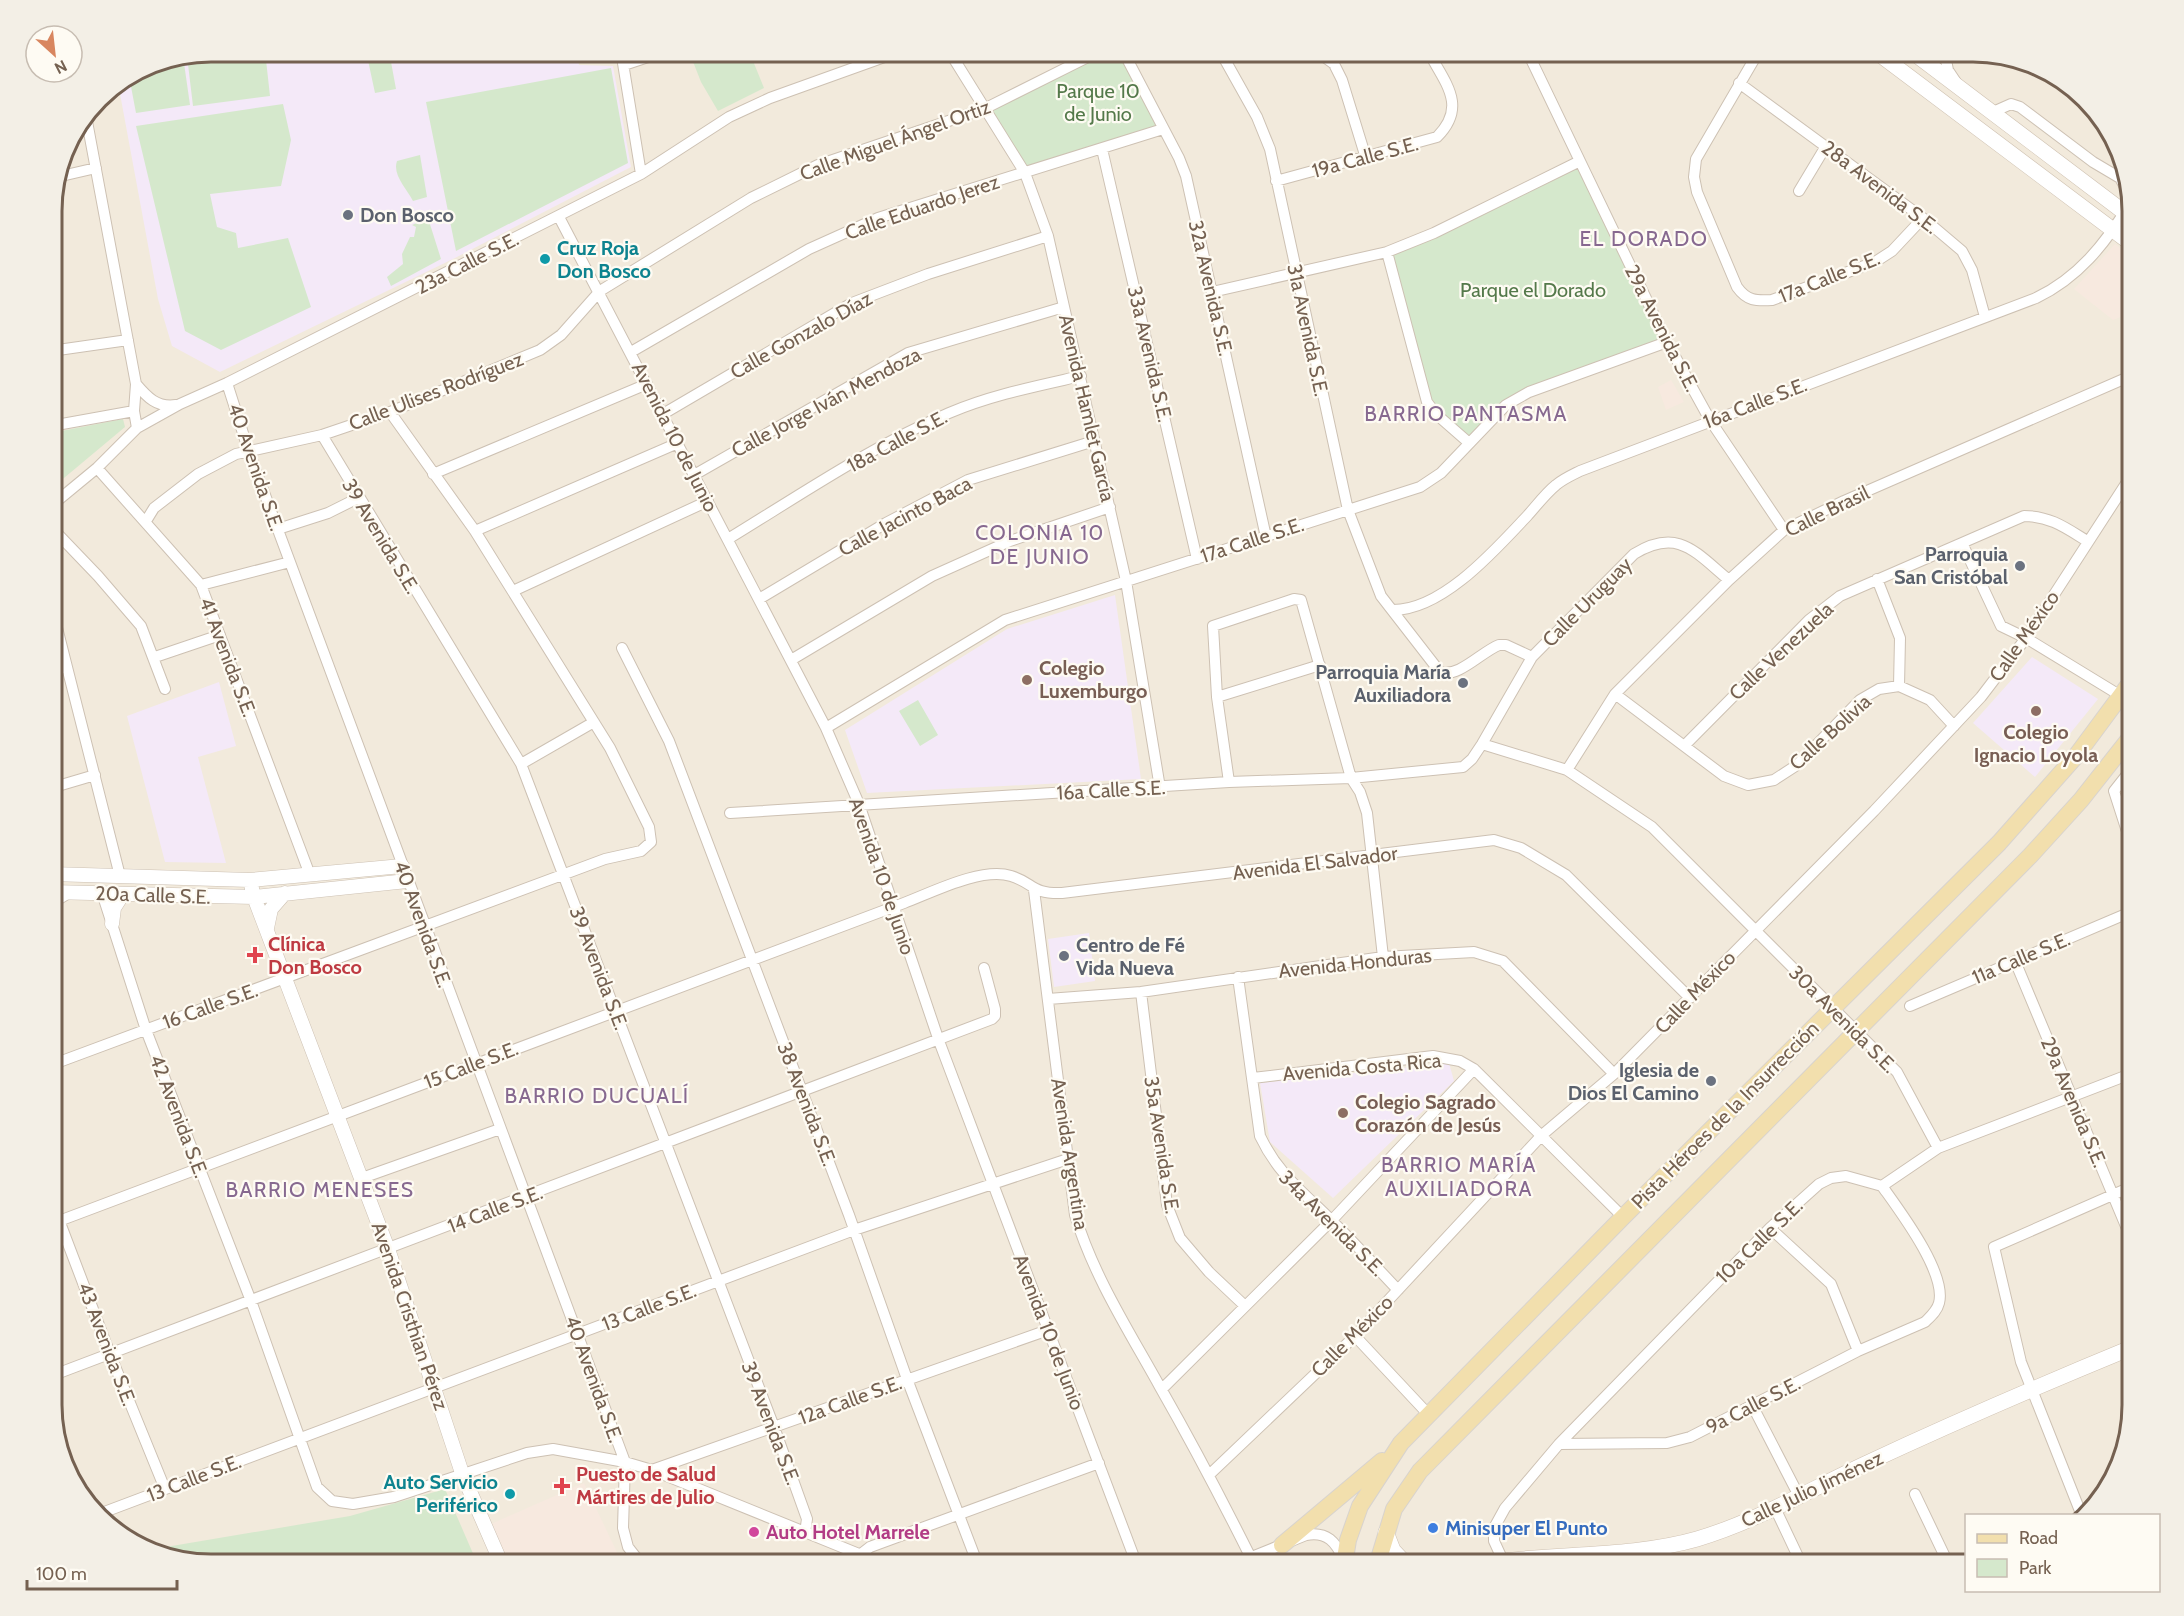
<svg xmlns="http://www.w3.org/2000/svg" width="2184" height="1616" viewBox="0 0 2184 1616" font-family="Cabin,sans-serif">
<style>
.residential{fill:#f2eadc}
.commercial{fill:#f7e9df}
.education{fill:#f4e9f8}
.green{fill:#d5e8cc}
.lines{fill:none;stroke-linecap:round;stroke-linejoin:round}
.stream{stroke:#aacad4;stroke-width:3}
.minor-casing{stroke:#cdc1b3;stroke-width:12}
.tertiary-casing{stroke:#cdc1b3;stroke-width:15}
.secondary-casing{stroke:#cfc1b1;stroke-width:16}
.primary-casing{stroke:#d8d3ce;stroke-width:18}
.minor{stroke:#fff;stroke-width:10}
.tertiary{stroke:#fff;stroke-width:14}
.secondary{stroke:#fff;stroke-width:15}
.primary{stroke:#f2dfad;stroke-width:16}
.worship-dot{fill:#6b7280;stroke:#fefbf3;stroke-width:2}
.culture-dot{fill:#0f9aa8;stroke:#fefbf3;stroke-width:2}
.education-dot{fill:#8d6e63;stroke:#fefbf3;stroke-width:2}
.health-dot{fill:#e0444e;stroke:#fefbf3;stroke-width:2}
.shop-dot{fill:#3f7fe0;stroke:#fefbf3;stroke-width:2}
.hotel-dot{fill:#d1479c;stroke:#fefbf3;stroke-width:2}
.labels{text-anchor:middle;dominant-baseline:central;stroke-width:4.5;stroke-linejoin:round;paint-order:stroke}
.park-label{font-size:20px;fill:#54794a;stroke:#fefbf3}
.street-label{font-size:20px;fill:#756151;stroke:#fefbf3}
.worship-label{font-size:20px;font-weight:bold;fill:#5b616d;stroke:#fefbf3;text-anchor:end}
.culture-label{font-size:20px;font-weight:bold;fill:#0d838f;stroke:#fefbf3;text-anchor:start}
.education-label{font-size:20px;font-weight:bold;fill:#785e54;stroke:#fefbf3;text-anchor:start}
.health-label{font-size:20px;font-weight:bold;fill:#be3a42;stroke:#fefbf3;text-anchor:start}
.shop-label{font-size:20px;font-weight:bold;fill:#366cbe;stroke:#fefbf3;text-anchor:start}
.hotel-label{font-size:20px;font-weight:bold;fill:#b23c85;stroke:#fefbf3;text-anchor:start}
.neighbourhood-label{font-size:21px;letter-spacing:1.5px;fill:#876990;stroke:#fefbf3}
.rim{fill:none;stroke:#756151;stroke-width:3}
</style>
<rect width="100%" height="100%" fill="#fbf7ed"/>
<path class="residential" d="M211 51H1974L2025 60 2071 84 2116 140 2133 210V1406L2124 1457 2100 1503 2084 1515 1966 1516V1565H210L159 1556 113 1532 68 1476 51 1415V200L67 140 105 91 150 63Z"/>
<path class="commercial" d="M2115 244 2133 258V312L2113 320 2074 289Z
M1671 380 1684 402 1666 410 1658 387Z
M584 1483 623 1565H510L491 1524Z"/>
<path class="education" d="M211 51H577L579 65 613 66 631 167 455 258 220 372 172 346 158 299 118 83 150 63Z
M1115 595 1141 779 867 793 845 730 1007 629Z
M2032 657 2098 699 2035 777 1973 723Z
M219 682 236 746 198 757 226 863 165 862 127 716Z
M1089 933 1095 981 1054 987 1048 939Z
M1449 1063 1454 1081 1333 1198 1270 1142 1260 1083Z"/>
<path class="green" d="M211 51H265L270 96 193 106 187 56Z
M366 51H389L396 89 375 93Z
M697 51H749L764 88 718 111 701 82 690 54Z
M1100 51H1123L1163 129 1025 173 984 109Z
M183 56 190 105 136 113 129 76 150 63Z
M611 68 628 163 456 251 426 102Z
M283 104 291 140 281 186 210 194 217 227 236 233 238 248 288 238 311 307 221 350 185 331 136 126Z
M420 155 427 197 413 201C407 189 392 175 397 161Z
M1578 162 1667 342 1529 392 1468 442 1436 414 1387 252Z
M428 218 441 259 391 286 387 277 403 264 402 254 410 237H414L416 227 412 225Z
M123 419 125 427 58 483 51 449V433Z
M918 700 938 735 920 746 899 711Z
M445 1489 478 1565H210L159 1556 148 1550 350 1516Z"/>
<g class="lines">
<path class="stream" d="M2054 75 2073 87"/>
<defs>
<path id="minor" d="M621 51 641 174
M949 51 1025 173 1048 236 1126 581 1160 788
M1123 51 1179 158 1186 176 1266 537
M1220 51 1257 117 1270 149 1348 510 1381 596 1440 672C1459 678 1481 652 1499 645H1506L1532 657
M1316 51 1334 64 1342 80 1366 158
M1527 51 1667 342 1710 420 1784 530
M1759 51 1696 159 1694 177 1697 192 1737 287C1747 301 1756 301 1772 300L1875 262 1892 251 1923 218
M1944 51 1948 70 1956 82
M1883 57 1910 51
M624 65 666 51
M1739 83 1923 218 1962 251 1972 270 1985 317
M86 116 136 384 134 411 137 428
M1102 149 1197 559
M57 177 96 168
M1276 181 1437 137C1468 106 1445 83 1428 51
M1799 191 1826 146
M559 217 826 728 859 804 939 1041 1137 1565
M1387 252 1427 402 1436 414 1468 442
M1212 292 1387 252 1434 233 1578 162
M51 351 128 340
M631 352 809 249 878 218 1163 129
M227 383 249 452 625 1462 623 1528 628 1547 642 1565
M136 384C147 397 157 408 176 405
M663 414 852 303 928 274 1048 236
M51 426 134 411
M322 435 521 764 774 1427 807 1519 805 1533
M97 468 201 585 310 875
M433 474 647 384
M694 475 908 353 1064 307
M51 484 57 501
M51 506 97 468 137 428 180 404 227 383 641 174 729 117 770 98 901 51
M146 521 154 508 198 474 236 454 322 435 390 412 540 350 561 335 600 291 751 198 818 165 984 109 1100 51
M51 527 98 576 141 626 165 689
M278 529 328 513 358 498
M475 531 678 443
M728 539C800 495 872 446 949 413 991 395 1037 386 1081 376
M1962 543 2001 626 2026 638 2121 696
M1877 579 1900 638 1899 686
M201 585 290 562
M513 591 708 501
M759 599 886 523 968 480 1094 441
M51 604 120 876
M1393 610C1443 610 1496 549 1528 515 1537 505 1546 493 1556 485 1563 479 1572 475 1580 471L2036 298C2078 278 2105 244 2129 205L2127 191 2120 178 2093 162 2020 107 2011 104 1993 112
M622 648 669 741 849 1215 907 1379 978 1565
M155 657 220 635
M791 660 932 576 1010 541 1110 507
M51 671 67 667
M1615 694 1724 776 1748 785 1774 780 1797 765 1860 700 1879 689 1899 686 1930 700 1954 726
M1217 697 1320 665
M826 728 1005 620 1420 487 1441 473 1506 405 1529 392 1667 342
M1482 744 1567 770 1652 827 1897 1072 1938 1148
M1685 745 1809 620 1840 596 2024 516C2050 516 2066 528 2087 541
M521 764 594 722
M2133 767 2114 791 2133 850
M1567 770 1615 694 1729 580 1784 530 1844 501 2133 375
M1229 782 1217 697 1213 626 1294 599 1301 600 1351 778 1360 792 1367 813 1383 957
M51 788 95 775
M730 813 1229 782 1351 778 1463 767 1472 759 1482 744 1532 657 1634 554C1678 527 1695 552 1729 580
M1034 890 1075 1215C1094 1277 1129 1331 1160 1387 1192 1443 1222 1500 1251 1558
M102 893 146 1030 251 1301 317 1487 332 1501 353 1504 394 1497 527 1453 553 1449 625 1462 652 1470 886 1565
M51 904 69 893
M2015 961 2133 1243
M1238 977 1260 1136C1278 1174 1302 1191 1331 1220 1354 1242 1376 1267 1398 1290
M1141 992 1167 1205 1180 1238 1209 1272 1245 1306
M1048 999 1141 992 1383 957 1474 952 1503 961 1614 1074
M1910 1006 2133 911
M51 1065 605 859 641 851 651 842 649 827 610 748 475 531 390 412
M1253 1078 1433 1056 1460 1061 1474 1069 1623 1217
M362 1178 500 1129
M1882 1186 1938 1148 2133 1073
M51 1199 110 1354 165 1489
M51 1224 904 903C933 892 981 867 1011 876 1034 883 1031 894 1062 893L1494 840 1521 848 1566 875 1690 998
M1770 1228 1831 1284 1858 1351
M1355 1336 1428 1414
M51 1376 992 1019 995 1016V1009L984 968
M1162 1389 1332 1220 1474 1069
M1752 1405 1799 1496
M1559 1444 1667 1443 1690 1437 1858 1351 1925 1322C1931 1316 1937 1311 1939 1303 1947 1273 1899 1210 1882 1186
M652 1470 1048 1330
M1209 1475 1355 1336 1542 1135 1614 1074 1874 811 1981 697 2026 638 2129 479 2133 468
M1915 1494 1949 1565
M1775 1508 1802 1565
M99 1514 854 1230 1068 1159
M2082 1516 2021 1362 1994 1247 2133 1186
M1645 1548 1653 1565
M861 1554 870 1547 1099 1463
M1232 1565 1306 1535C1327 1531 1336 1542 1344 1560
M1505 1565 1494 1541V1528L1505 1508 1559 1444 1770 1228 1819 1184 1831 1178 1846 1176 1882 1186"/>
<path id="tertiary" d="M51 874 250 880 402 866
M250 880 254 897 388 1249 462 1473 502 1565
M51 892 254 897 407 881
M112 924 114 908 123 894
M267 928 271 909 285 893"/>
<path id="secondary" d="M1875 51 2133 245
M1911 51 2133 219
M1386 1532 1393 1550 1407 1565
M1473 1565C1546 1552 1627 1559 1697 1539 1757 1521 1811 1489 1867 1463 1955 1422 2043 1384 2133 1347"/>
<path id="primary" d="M1282 1545 1382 1461
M1344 1565 1348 1540 1360 1506 1401 1443 1623 1217 1999 843 2076 756 2133 679
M1377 1565 1394 1509 1420 1471 2030 856 2081 800 2133 734"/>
</defs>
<use href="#minor" class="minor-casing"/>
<use href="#tertiary" class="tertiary-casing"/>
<use href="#secondary" class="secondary-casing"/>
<use href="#primary" class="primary-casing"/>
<use href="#minor" class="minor"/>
<use href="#tertiary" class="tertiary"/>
<use href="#secondary" class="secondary"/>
<use href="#primary" class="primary"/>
</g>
<g class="worship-dot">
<circle cx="348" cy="215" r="6"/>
<circle cx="2020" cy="566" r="6"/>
<circle cx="1463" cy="683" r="6"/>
<circle cx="1064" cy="956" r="6"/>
<circle cx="1711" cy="1081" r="6"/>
</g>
<g class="culture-dot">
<circle cx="545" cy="259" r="6"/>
<circle cx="510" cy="1494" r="6"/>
</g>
<g class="education-dot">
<circle cx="1027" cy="680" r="6"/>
<circle cx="2036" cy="711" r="6"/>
<circle cx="1343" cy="1113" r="6"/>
</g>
<g class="health-dot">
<path d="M252 946h6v6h6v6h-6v6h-6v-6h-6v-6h6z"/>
<path d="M559 1477h6v6h6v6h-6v6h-6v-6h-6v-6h6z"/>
</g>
<circle class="shop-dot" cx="1433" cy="1528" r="6"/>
<circle class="hotel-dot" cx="754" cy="1532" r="6"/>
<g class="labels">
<g class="park-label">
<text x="1098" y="91">Parque 10<tspan x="1098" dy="23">de Junio</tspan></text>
<text x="1533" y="290">Parque el Dorado</text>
</g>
<g class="street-label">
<text transform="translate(895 140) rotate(-20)">Calle Miguel Ángel Ortiz</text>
<text transform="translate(1365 157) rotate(-15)">19a Calle S.E.</text>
<text transform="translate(1880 187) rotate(37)">28a Avenida S.E.</text>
<text transform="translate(922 207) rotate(-19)">Calle Eduardo Jerez</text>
<text transform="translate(467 263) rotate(-27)">23a Calle S.E.</text>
<text transform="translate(1829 277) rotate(-22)">17a Calle S.E.</text>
<text transform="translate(1211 288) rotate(77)">32a Avenida S.E.</text>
<text transform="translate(1662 328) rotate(63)">29a Avenida S.E.</text>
<text transform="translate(1308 330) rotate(78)">31a Avenida S.E.</text>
<text transform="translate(801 335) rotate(-29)">Calle Gonzalo Díaz</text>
<text transform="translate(1150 354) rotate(77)">33a Avenida S.E.</text>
<text transform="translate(436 391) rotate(-21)">Calle Ulises Rodríguez</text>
<text transform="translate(826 402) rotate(-28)">Calle Jorge Iván Mendoza</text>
<text transform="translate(1755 403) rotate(-21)">16a Calle S.E.</text>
<text transform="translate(1087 408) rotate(77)">Avenida Hamlet García</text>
<text transform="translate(675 437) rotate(63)">Avenida 10 de Junio</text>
<text transform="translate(897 441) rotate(-28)">18a Calle S.E.</text>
<text transform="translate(256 467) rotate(71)">40 Avenida S.E.</text>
<text transform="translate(1827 511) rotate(-26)">Calle Brasil</text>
<text transform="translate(905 516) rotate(-28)">Calle Jacinto Baca</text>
<text transform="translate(381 536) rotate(59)">39 Avenida S.E.</text>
<text transform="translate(1252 540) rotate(-18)">17a Calle S.E.</text>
<text transform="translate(1587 602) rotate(-45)">Calle Uruguay</text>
<text transform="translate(2024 636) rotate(-55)">Calle México</text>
<text transform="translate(1781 651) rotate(-43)">Calle Venezuela</text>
<text transform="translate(228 657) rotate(69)">41 Avenida S.E.</text>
<text transform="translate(1830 732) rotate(-42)">Calle Bolivia</text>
<text transform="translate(1111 790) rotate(-3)">16a Calle S.E.</text>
<text transform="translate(1315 863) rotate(-7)">Avenida El Salvador</text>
<text transform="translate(882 876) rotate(71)">Avenida 10 de Junio</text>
<text transform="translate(153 895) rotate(2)">20a Calle S.E.</text>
<text transform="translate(423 924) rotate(70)">40 Avenida S.E.</text>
<text transform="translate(2021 958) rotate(-23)">11a Calle S.E.</text>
<text transform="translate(1355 963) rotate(-6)">Avenida Honduras</text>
<text transform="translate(599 968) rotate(69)">39 Avenida S.E.</text>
<text transform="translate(1695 992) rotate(-46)">Calle México</text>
<text transform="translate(210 1006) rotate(-20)">16 Calle S.E.</text>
<text transform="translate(1843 1019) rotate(45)">30a Avenida S.E.</text>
<text transform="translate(471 1065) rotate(-21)">15 Calle S.E.</text>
<text transform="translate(1362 1067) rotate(-5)">Avenida Costa Rica</text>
<text transform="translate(2074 1102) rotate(67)">29a Avenida S.E.</text>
<text transform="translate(807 1104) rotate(69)">38 Avenida S.E.</text>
<text transform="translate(1725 1115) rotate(-45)">Pista Héroes de la Insurrección</text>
<text transform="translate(179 1116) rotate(69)">42 Avenida S.E.</text>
<text transform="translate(1162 1145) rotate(81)">35a Avenida S.E.</text>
<text transform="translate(1070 1154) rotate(81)">Avenida Argentina</text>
<text transform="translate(495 1209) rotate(-21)">14 Calle S.E.</text>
<text transform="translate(1332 1223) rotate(45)">34a Avenida S.E.</text>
<text transform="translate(1759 1241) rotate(-44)">10a Calle S.E.</text>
<text transform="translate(649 1307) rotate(-21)">13 Calle S.E.</text>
<text transform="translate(410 1316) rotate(71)">Avenida Cristhian Pérez</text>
<text transform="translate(1049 1332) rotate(69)">Avenida 10 de Junio</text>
<text transform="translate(1352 1336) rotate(-45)">Calle México</text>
<text transform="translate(107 1344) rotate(69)">43 Avenida S.E.</text>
<text transform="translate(594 1379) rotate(70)">40 Avenida S.E.</text>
<text transform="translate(850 1400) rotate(-20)">12a Calle S.E.</text>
<text transform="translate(1753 1405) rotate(-27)">9a Calle S.E.</text>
<text transform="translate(771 1423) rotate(69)">39 Avenida S.E.</text>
<text transform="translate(194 1478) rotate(-21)">13 Calle S.E.</text>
<text transform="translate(1812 1489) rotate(-25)">Calle Julio Jiménez</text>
</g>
<g class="worship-label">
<text x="360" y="215" text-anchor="start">Don Bosco</text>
<text x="2008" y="554">Parroquia<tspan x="2008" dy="23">San Cristóbal</tspan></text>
<text x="1451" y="672">Parroquia María<tspan x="1451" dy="23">Auxiliadora</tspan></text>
<text x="1076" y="945" text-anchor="start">Centro de Fé<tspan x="1076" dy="23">Vida Nueva</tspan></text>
<text x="1699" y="1070">Iglesia de<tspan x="1699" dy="23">Dios El Camino</tspan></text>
</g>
<g class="culture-label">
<text x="557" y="248">Cruz Roja<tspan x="557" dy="23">Don Bosco</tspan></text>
<text x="498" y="1482" text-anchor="end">Auto Servicio<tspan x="498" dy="23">Periférico</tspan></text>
</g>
<g class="education-label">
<text x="1039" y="668">Colegio<tspan x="1039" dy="23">Luxemburgo</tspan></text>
<text x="2036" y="732" text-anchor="middle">Colegio<tspan x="2036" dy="23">Ignacio Loyola</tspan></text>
<text x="1355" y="1102">Colegio Sagrado<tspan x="1355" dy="23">Corazón de Jesús</tspan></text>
</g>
<g class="health-label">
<text x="268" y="944">Clínica<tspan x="268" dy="23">Don Bosco</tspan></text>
<text x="576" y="1474">Puesto de Salud<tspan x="576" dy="23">Mártires de Julio</tspan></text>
</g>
<g class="shop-label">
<text x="1445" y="1528">Minisuper El Punto</text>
</g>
<g class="hotel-label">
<text x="766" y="1532">Auto Hotel Marrele</text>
</g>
<g class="neighbourhood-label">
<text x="1644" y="238">EL DORADO</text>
<text x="1466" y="413">BARRIO PANTASMA</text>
<text x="1040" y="532">COLONIA 10<tspan x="1040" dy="24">DE JUNIO</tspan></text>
<text x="597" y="1095">BARRIO DUCUALÍ</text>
<text x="1459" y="1164">BARRIO MARÍA<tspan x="1459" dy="24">AUXILIADORA</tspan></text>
<text x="320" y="1189">BARRIO MENESES</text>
</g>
</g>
<path d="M0 0H2184V1616H0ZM211 62H1973A149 149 0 0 1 2122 211V1405A149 149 0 0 1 1973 1554H211A149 149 0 0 1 62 1405V211A149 149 0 0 1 211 62Z" fill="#f3efe6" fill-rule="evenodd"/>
<path class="rim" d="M211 62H1973A149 149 0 0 1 2122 211V1405A149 149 0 0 1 1973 1554H211A149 149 0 0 1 62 1405V211A149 149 0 0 1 211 62Z"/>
<rect x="1965" y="1514" width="195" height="78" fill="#fefbf3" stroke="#c7bdb2" stroke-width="1.5"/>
<rect x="1977" y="1534" width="30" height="9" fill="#f2dfad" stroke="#c7bdb2" stroke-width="1.5"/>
<text x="2019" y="1544" font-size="18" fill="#756151">Road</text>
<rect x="1977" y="1559" width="30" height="18" fill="#d5e8cc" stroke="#c7bdb2" stroke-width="1.5"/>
<text x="2019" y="1574" font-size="18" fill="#756151">Park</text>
<g transform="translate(54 54) rotate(153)"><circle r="28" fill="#fefbf3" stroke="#c7bdb2" stroke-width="1.5"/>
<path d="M0-4.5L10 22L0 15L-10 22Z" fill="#d8865f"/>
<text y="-9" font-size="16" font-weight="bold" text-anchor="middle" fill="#756151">N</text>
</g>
<path d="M27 1580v9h150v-9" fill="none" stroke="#756151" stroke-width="3"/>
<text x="36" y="1580" font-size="18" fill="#756151" stroke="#fefbf3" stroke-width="4.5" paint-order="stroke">100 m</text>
</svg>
